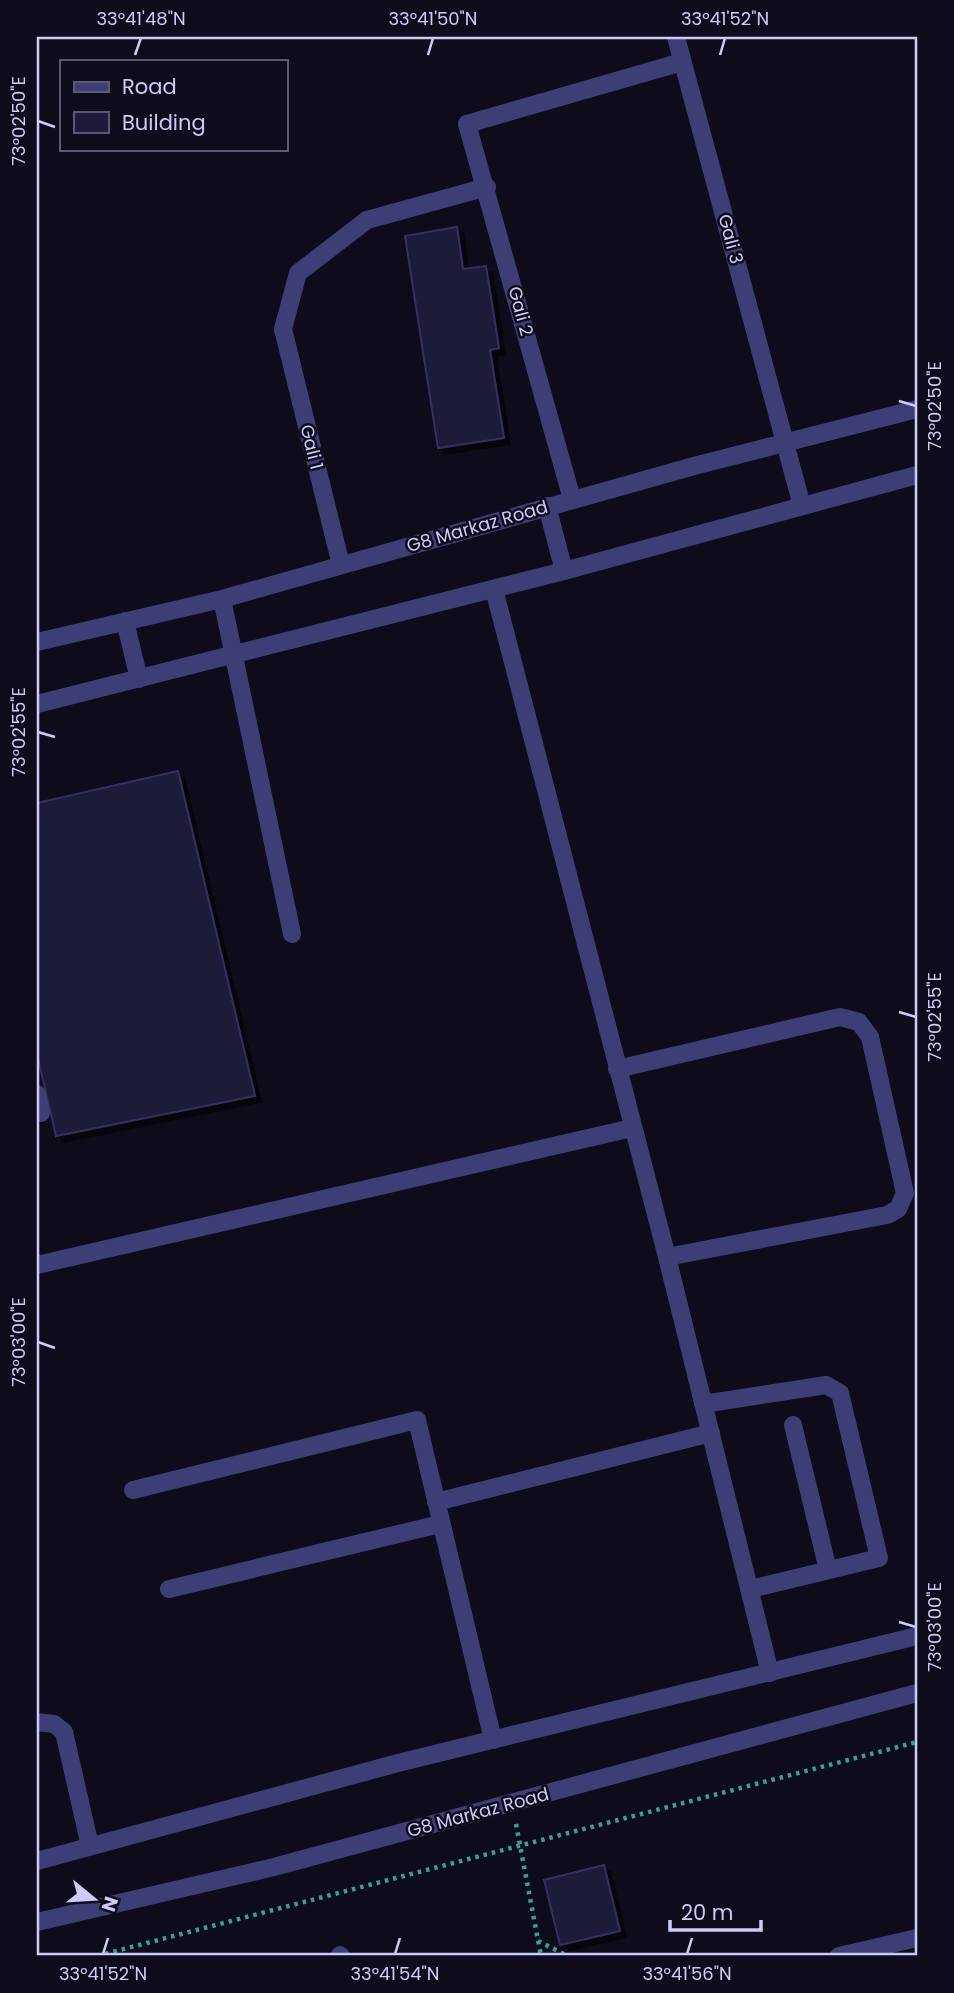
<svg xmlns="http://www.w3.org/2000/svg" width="954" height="1993" viewBox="0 0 954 1993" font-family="Poppins,sans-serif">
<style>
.building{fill:#1e1a39;stroke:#352f63;stroke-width:2;filter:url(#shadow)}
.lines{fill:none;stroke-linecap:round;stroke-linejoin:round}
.path{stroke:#38a192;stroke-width:4.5;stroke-dasharray:3.5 5;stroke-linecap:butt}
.service{stroke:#3c3e75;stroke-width:18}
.minor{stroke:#3c3e75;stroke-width:18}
.tertiary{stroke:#3c3e75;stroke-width:18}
.ticks{fill:none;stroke:#cdcbfa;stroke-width:2.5}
.labels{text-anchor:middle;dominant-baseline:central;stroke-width:5;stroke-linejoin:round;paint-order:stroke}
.street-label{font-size:18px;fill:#cdcbfa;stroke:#0e0c1a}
.neatline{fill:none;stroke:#cdcbfa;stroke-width:2.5}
.ticks-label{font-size:18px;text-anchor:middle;fill:#cdcbfa}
</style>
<defs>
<filter id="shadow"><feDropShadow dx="6" dy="6" stdDeviation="0" flood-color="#0009"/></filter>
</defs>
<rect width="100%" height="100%" fill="#0e0c1a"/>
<path class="building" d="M457 227 463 269 486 266 499 348 490 350 504 438 438 448 405 236Z
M178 771 255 1096 56 1136 37 1054V803Z
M604 1865 620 1931 560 1945 544 1880Z"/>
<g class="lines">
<path class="path" d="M516 1824 541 1956
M538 1941 568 1956
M97 1956 917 1742"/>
<path class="service" d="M467 124 682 62
M283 329 298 273 367 220 487 187
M494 589 667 1257 770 1673
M222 599 292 934
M617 1069 840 1017 859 1022 870 1037 905 1193 898 1209 887 1215 667 1257
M37 1094 41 1113
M37 1265 632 1128
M703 1404 826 1385 840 1393 879 1558 751 1589
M793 1425 828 1570
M133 1490 417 1420 493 1740
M436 1502 711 1433
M169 1589 440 1524
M37 1722 54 1724 64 1732 90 1846"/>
<path class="minor" d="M676 37 802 506
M467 124 572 499
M283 329 341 565
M340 1955 341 1956
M839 1956 917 1938"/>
<path class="tertiary" d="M547 506 564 571
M125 621 139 679
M37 642 222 599 694 466 917 409
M37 704 564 571 917 475
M37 1861 398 1763 917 1636
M37 1922 274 1867 917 1693"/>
</g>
<path class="ticks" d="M135 55 141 38M428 55 433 38M720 55 725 38M38 121 55 127M899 401 916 406M38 732 55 737M899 1012 916 1017M38 1342 55 1348M899 1622 916 1627M103 1954 108 1938M395 1954 400 1938M687 1954 692 1938"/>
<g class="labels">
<g class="street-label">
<text transform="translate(731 239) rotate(75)">Gali 3</text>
<text transform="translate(521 311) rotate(75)">Gali 2</text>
<text transform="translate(312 447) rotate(76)">Gali 1</text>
<text transform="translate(477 526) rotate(-16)">G8 Markaz Road</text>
<text transform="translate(478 1812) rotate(-15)">G8 Markaz Road</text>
</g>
</g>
<rect width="954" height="1993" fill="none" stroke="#0e0c1a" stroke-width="77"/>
<rect x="60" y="60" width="228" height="91" fill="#0e0c1a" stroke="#5a5874" stroke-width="2"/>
<rect x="74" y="82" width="35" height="10" fill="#3c3e75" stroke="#5a5874" stroke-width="2"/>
<text x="122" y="94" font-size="21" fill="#cdcbfa">Road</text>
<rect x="74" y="112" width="35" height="21" fill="#1e1a39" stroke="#5a5874" stroke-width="2"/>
<text x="122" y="130" font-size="21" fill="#cdcbfa">Building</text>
<g transform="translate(94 1899) rotate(108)" stroke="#0e0c1a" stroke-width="5" paint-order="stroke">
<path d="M0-5L12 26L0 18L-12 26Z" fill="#cdcbfa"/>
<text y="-10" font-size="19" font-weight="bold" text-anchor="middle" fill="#cdcbfa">N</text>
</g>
<path d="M670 1920v10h91v-10" fill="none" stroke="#cdcbfa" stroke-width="3.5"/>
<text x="681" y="1920" font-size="21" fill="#cdcbfa" stroke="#0e0c1a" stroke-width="5" paint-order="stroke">20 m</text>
<rect x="38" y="38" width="878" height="1916" class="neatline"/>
<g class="ticks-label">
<text x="141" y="25">33°41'48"N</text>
<text x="433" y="25">33°41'50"N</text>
<text x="725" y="25">33°41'52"N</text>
<text transform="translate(19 121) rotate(-90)" y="6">73°02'50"E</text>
<text transform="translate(935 406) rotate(-90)" y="6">73°02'50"E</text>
<text transform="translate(19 732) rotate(-90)" y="6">73°02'55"E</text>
<text transform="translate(935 1017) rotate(-90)" y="6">73°02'55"E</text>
<text transform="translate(19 1342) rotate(-90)" y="6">73°03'00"E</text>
<text transform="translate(935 1627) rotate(-90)" y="6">73°03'00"E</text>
<text x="103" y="1980">33°41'52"N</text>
<text x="395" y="1980">33°41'54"N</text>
<text x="687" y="1980">33°41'56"N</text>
</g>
</svg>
